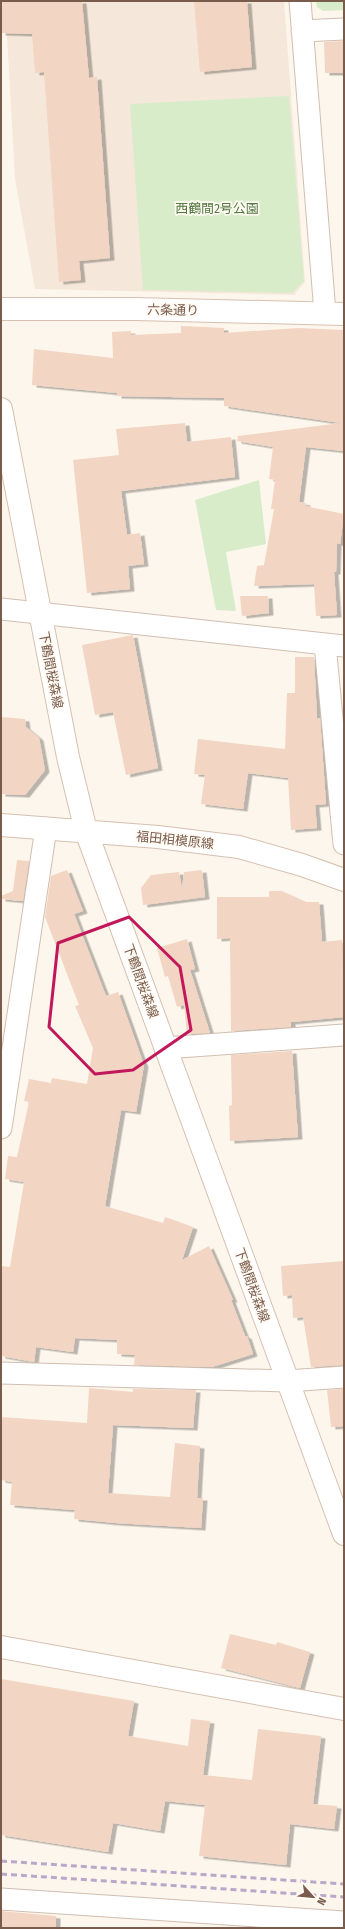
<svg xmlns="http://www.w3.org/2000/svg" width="345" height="1929" viewBox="0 0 345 1929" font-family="'Fira Sans Condensed','Noto Sans JP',sans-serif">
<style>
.residential{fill:#f5e8da}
.green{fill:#d8ecc9}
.building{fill:#f3d5c3;filter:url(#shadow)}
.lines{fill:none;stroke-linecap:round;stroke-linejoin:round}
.street-casing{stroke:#d1beb0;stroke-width:23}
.secondary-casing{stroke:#d6c0b0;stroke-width:24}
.street{stroke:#fff;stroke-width:21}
.secondary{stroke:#fff;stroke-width:22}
.rail{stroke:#b9a8c9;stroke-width:3;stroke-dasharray:6 4;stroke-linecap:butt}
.marked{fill:none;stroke:#c2185b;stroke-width:3;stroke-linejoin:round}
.labels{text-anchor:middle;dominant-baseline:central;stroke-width:3.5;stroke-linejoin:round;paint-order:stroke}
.park-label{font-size:13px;fill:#537a41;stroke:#fffaf3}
.street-label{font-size:13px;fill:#7a5c4d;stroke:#fffaf3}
</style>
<defs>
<filter id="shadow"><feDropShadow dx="4.5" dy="2.5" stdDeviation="0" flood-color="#0004"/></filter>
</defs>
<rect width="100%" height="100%" fill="#fdf6ec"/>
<path class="residential" d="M5 1H284L305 282 294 295 35 289 15 179Z"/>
<path class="green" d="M316 1H344V10L323 11 317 7Z
M289 96 304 281 292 293 143 290 130 104Z
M259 480 266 544 226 552 236 611 216 610 195 500Z"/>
<path class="building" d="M1 1H82L89 78 97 77 110 258 79 261 81 280 59 282 44 72 35 73 32 34 1 33Z
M194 1H247L252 67 200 72Z
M344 41V73H325L324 42Z
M181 326 224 328V333L298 328 344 330V451L306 447 299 502 306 503 305 506 344 514 340 544 337 543 336 572H334L337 615 316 616 314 584 254 586 257 566 264 565 274 509H271L275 480 269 479 273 447 237 441 238 436 341 423 224 406V398L117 396V393L32 385 34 349 113 358 112 332 131 331V335L181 333Z
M185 423 187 442 231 437 235 477 121 491 127 535 140 533 144 564 128 566 130 589 87 593 73 460 119 455 116 429Z
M240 596H268L269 613 242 616Z
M133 635 158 768 126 775 113 712 95 715 82 645Z
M295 657H314L317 719 320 718 326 804 315 805 317 828 291 830 288 778 248 773 243 809 201 804 205 775 194 774 198 739 285 749 287 693H295Z
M1 717 25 719 26 727 39 738 45 770 25 795 1 794Z
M17 860 29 861 23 901 1 899V896L13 891Z
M67 870 83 911 74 914 106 996 118 992 144 1065 136 1112 121 1110 105 1206 163 1223 165 1217 193 1227 182 1260 209 1246 233 1300H231L245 1336H247L253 1354 212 1367 134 1365 135 1355 117 1354V1340L75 1338 73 1352 36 1347 34 1362 1 1356V1266L10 1267 24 1182 5 1179 8 1156 17 1157 29 1102 24 1101 29 1079 51 1083 52 1078 87 1084 93 1048 75 1006 79 1005 45 917 51 876Z
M202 870 205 897 143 905 141 888 151 875 179 872 182 889 184 872Z
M269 891H282L306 902H319L322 942 342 940 344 1017 291 1022V1027L231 1031 230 938 217 939V897H269Z
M187 939 195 969 190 970 210 1033 187 1034 184 1005 177 1007 168 976 165 977 157 948Z
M292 1051 298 1137 230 1141 229 1106 232 1105 231 1055Z
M344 1261V1365L311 1367 303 1317 293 1318 292 1295 283 1296 281 1266Z
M89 1388 133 1392V1389L196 1390 193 1428 113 1425 108 1493 170 1497 175 1443 200 1446 197 1498H203L201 1528 116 1523 74 1519 75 1510 10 1505 12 1482 1 1480V1417L87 1423Z
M344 1389V1426L331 1427 327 1390Z
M230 1634 276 1645 277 1642 310 1652 300 1688 221 1668Z
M1 1679 134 1701 128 1736 188 1746 191 1719 210 1721 203 1775 252 1780 258 1729 321 1736 313 1804 337 1806 334 1829 290 1824 286 1865 199 1856 205 1805 165 1801 160 1831 113 1823 108 1852 1 1835Z
M1 1911 56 1916V1928H1Z"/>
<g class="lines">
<defs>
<path id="street" d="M300 1 325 313
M302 31 344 29
M1 609 344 646
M325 644 344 844
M165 1048 344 1035
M1 1128 46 828
M1 1373 287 1381 344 1377
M1 1899 344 1922"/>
<path id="secondary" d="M1 309H135L344 314
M1 409 68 757 86 831 344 1534
M1 825 158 837 239 847 302 865 344 880
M1 1647 344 1709"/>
</defs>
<use href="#street" class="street-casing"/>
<use href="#secondary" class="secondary-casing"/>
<use href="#street" class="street"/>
<use href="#secondary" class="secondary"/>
<path class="rail" d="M1 1861 344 1884
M1 1874 344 1897"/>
</g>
<path class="marked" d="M129 917 180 967 191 1030 133 1070 95 1074 49 1027 58 943Z"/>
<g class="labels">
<g class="park-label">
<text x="217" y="208">西鶴間2号公園</text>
</g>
<g class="street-label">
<text transform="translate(173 310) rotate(1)">六条通り</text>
<text transform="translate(51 670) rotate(79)">下鶴間桜森線</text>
<text transform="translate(175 840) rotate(6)">福田相模原線</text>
<text transform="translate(141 981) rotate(70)">下鶴間桜森線</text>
<text transform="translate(252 1285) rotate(70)">下鶴間桜森線</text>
</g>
</g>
<rect width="345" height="1929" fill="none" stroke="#7a5c4d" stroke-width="4"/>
<g transform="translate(313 1897) rotate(117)" stroke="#fffaf3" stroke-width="3" paint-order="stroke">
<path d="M0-3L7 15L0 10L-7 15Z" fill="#7a5c4d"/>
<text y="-6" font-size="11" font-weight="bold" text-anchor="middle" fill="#7a5c4d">N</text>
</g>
</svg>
